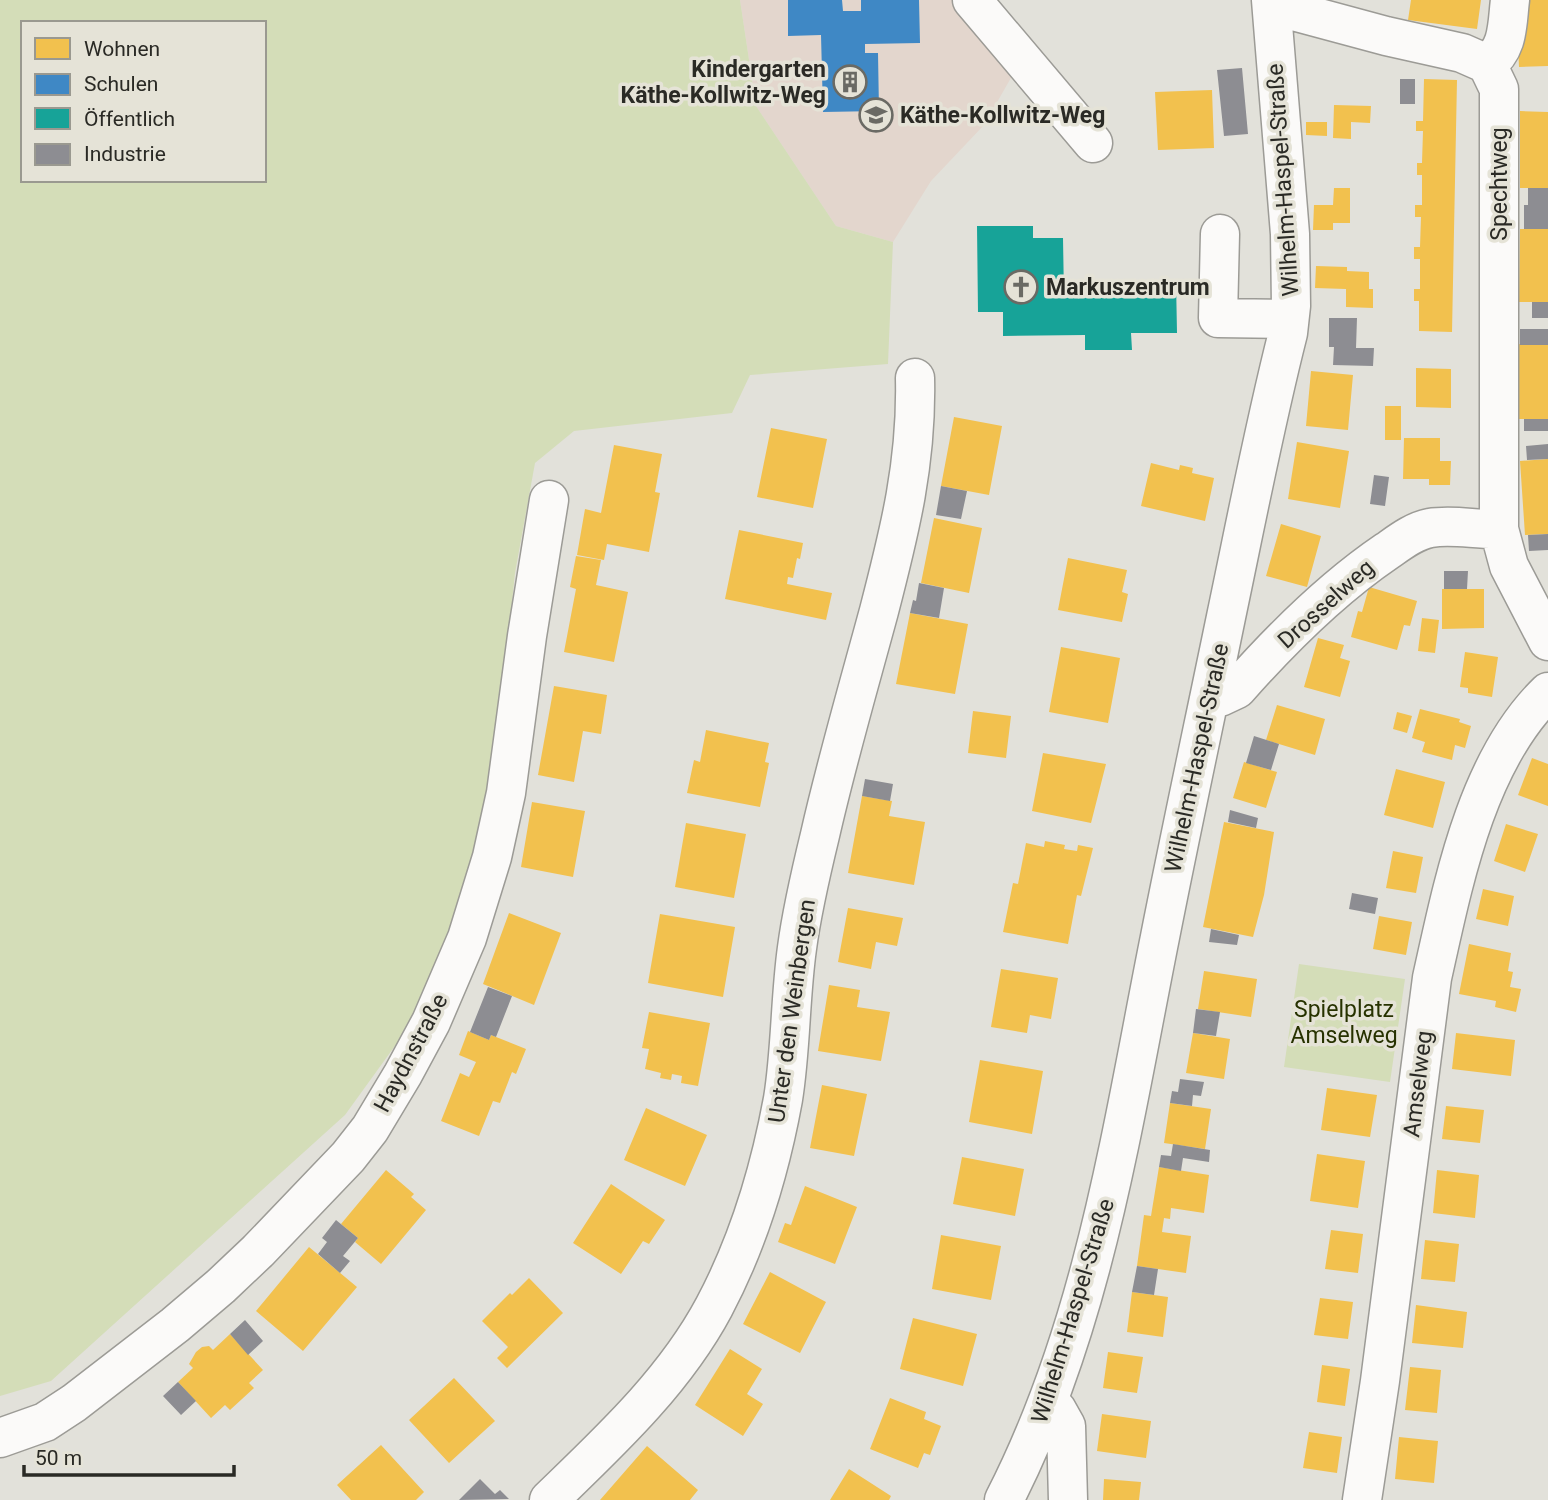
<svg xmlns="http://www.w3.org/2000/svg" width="1548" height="1500" viewBox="0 0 1548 1500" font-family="Roboto,sans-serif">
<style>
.education{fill:#e3d6cd}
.green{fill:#d4ddb8;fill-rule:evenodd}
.homes{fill:#f2c14e}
.schools{fill:#3f88c5}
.public{fill:#17a398}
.industry{fill:#8d8d92}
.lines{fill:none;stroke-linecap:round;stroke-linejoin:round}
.minor-casing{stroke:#9c9b96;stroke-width:41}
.minor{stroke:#fbfaf9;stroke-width:38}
.labels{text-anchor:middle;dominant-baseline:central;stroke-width:7;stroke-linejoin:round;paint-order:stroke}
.poi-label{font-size:23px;font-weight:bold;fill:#2a2a25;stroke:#e5e3d7;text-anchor:start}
.street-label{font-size:23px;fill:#2a2a25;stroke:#e5e3d7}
.park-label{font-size:23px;fill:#273200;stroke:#e5e3d7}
</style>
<rect width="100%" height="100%" fill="#e2e1da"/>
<path class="education" d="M740 0H961L1016 69 984 125 931 181 893 242 836 226 756 106Z"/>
<path class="green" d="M0 0H740L756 106 836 226 893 242 888 364 750 375 732 413 574 431 535 463 515 573 490 816 431 996 345 1115 51 1381 0 1396ZM23 23H264V180H23Z
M1299 964 1405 979 1390 1082 1284 1067Z"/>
<path class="homes" d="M1411 0H1481L1477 29 1408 20Z
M1516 0H1548V66L1519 67Z
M1424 79 1457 80 1452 332 1419 331V301H1414V289H1420V259H1414V247H1420L1421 217H1415V205H1422V175H1417V163H1422L1423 131H1416V121H1423Z
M1212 90 1214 148 1158 150 1155 92Z
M1334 105 1371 106 1370 123 1351 122V139L1333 138Z
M1520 111 1548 112V188H1520Z
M1306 122H1327V136L1306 135Z
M1334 188H1350V223H1333V230H1313L1314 205H1333Z
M1520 229H1548V302H1519Z
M1316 266 1347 267V271L1369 272V289H1373V308L1346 307V289L1315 288Z
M1517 344 1548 345V419H1517Z
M1416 368 1451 369V408L1416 407Z
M1311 371 1353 375 1348 430 1306 426Z
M1385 406H1401V440H1385Z
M954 417 1002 426 989 495 941 486Z
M771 428 827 439 813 508 757 497Z
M1404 438H1440V461H1451L1450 485H1429V479H1403Z
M1297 442 1349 451 1340 508 1288 499Z
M614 445 662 454 655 492 660 493 649 552 607 544 604 560 577 555 585 509 601 513Z
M1548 459V534L1525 535 1520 461Z
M1151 463 1179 470 1180 465 1193 468 1192 473 1214 478 1205 521 1141 506Z
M934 518 982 528 969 593 921 583Z
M1281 524 1321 536 1307 587 1266 576Z
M739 530 803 543 800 559 797 558 793 578 788 577 787 584 832 593 826 620 725 599Z
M576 556 601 560 596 585 628 592 614 662 564 652 576 589 570 587Z
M1068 558 1127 570 1122 592 1128 594 1122 622 1058 610Z
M1369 587 1417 601 1410 626 1404 625 1397 650 1351 637 1358 611 1362 612Z
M1442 589H1484V628L1442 629Z
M910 613 968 624 955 694 896 684Z
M1422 618 1439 620 1435 653 1418 651Z
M1318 638 1344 645 1340 658 1350 661 1340 697 1304 687Z
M1061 647 1120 658 1108 723 1049 712Z
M1465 652 1498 657 1492 697 1468 693V688L1460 687Z
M554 686 607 695 601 734 583 731 574 782 538 775Z
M1277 705 1325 719 1315 755 1266 740Z
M1420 709 1460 719 1459 722 1471 726 1465 748 1455 745 1452 760 1422 752 1425 742 1412 738Z
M973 711 1011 716 1006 758 968 753Z
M1397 712 1412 716 1407 733 1393 729Z
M706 730 769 743 765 762 769 763 760 807 687 793 694 760 700 762Z
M1043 753 1106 764 1091 823 1032 811Z
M1532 758 1548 764V806L1518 795Z
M1244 762 1277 772 1266 808 1233 798Z
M1396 769 1445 782 1433 828 1384 815Z
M862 796 892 801 889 816 925 822 914 885 848 873Z
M532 802 585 811 573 877 521 867Z
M1224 822 1274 832 1264 895 1253 937 1203 927Z
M686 823 746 834 734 898 675 887Z
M1506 824 1538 834 1525 872 1494 861Z
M1045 841 1065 845 1064 849 1077 851 1078 845 1093 848 1081 896 1077 895 1068 944 1003 932 1013 883 1018 884 1026 843 1044 847Z
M1393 851 1423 857 1416 893 1386 888Z
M1483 889 1514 896 1508 926 1476 919Z
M848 908 903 918 897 946 876 942 871 969 838 962Z
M509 913 561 933 534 1005 483 984Z
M660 914 735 927 723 997 648 983Z
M1379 916 1412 922 1406 955 1373 949Z
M1469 944 1511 953 1508 971 1513 972 1510 987 1521 989 1516 1012 1495 1007 1496 1001 1459 994Z
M1001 969 1058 978 1051 1019 1030 1015 1027 1033 991 1027Z
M1204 971 1257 979 1251 1017 1198 1009Z
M829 985 860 990 857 1007 890 1012 881 1061 818 1051Z
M649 1012 710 1023 698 1086 681 1083 682 1076 672 1074 671 1080 660 1078 661 1073 645 1069 649 1049 642 1048Z
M468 1031 489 1040 491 1035 526 1049 516 1074 512 1072 500 1103 493 1101 479 1136 441 1121 460 1073 469 1077 476 1062 459 1055Z
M1193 1033 1230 1039 1224 1079 1186 1073Z
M1456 1033 1515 1040 1511 1076 1452 1069Z
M980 1060 1043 1071 1032 1134 969 1122Z
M822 1085 867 1094 854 1156 810 1148Z
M1327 1088 1377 1095 1370 1137 1321 1130Z
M1170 1103 1211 1109 1205 1149 1164 1143Z
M1446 1106 1484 1110 1480 1143 1442 1139Z
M646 1108 707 1135 685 1186 624 1160Z
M1317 1154 1365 1161 1358 1208 1310 1201Z
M962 1157 1024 1169 1015 1216 953 1204Z
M1159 1167 1209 1175 1204 1213 1171 1208 1170 1219 1164 1218 1162 1232 1191 1236 1186 1273 1137 1266 1144 1215 1151 1216Z
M386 1170 414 1194 411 1197 426 1210 381 1264 355 1242 358 1238 341 1224Z
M1437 1170 1479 1175 1475 1218 1433 1213Z
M611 1184 665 1220 649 1244 643 1241 621 1274 573 1243Z
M805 1186 857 1207 835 1264 778 1242 785 1223 791 1225Z
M1331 1230 1363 1234 1358 1273 1325 1269Z
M941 1235 1001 1246 991 1300 932 1289Z
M1425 1240 1459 1244 1455 1282 1421 1279Z
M309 1247 357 1287 303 1351 256 1311Z
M770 1272 826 1302 800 1353 743 1324Z
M529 1278 563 1313 507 1368 497 1358 508 1347 482 1321 510 1293 512 1295Z
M1132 1292 1168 1297 1163 1337 1127 1332Z
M1320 1298 1353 1302 1348 1339 1314 1335Z
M1416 1305 1467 1312 1463 1348 1412 1343Z
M913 1318 977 1334 963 1386 900 1369Z
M230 1334 263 1370 249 1383 254 1388 230 1410 225 1405 211 1418 178 1382 193 1368 189 1364 196 1352 202 1347 209 1346 213 1350Z
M730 1349 762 1369 747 1394 763 1404 743 1436 695 1405Z
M1108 1352 1143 1357 1137 1393 1103 1388Z
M1322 1365 1350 1369 1345 1406 1317 1402Z
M1410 1367 1441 1370 1437 1413 1405 1410Z
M454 1378 495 1421 449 1463 409 1420Z
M890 1398 926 1412 924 1419 941 1426 930 1455 924 1453 918 1468 870 1449Z
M1102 1414 1151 1421 1146 1458 1097 1451Z
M1309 1432 1342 1437 1337 1473 1303 1468Z
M1399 1437 1438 1441 1434 1483 1395 1479Z
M381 1445 424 1492 416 1500H351L337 1485Z
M647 1446 698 1490 690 1500H600Z
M849 1469 891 1496 889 1500H830Z
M1104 1479 1141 1482 1139 1500H1103Z"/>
<path class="schools" d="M788 0H842L843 11H861V0H919L920 43 865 44V53H878L879 111 823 112 821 35 788 36Z"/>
<path class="public" d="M977 226H1033V238H1063L1064 296 1128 295V280H1176L1177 333H1131L1132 350H1085V335L1003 336V312H978Z"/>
<path class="industry" d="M1242 68 1248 134 1224 136 1217 70Z
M1400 79H1415V104H1400Z
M1528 188H1548V229H1524V205H1528Z
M1532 302H1548V318H1532Z
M1329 318H1357L1356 348H1374L1373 366 1333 365 1334 347H1329Z
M1520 329H1548V345H1520Z
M1524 419H1548V431H1524Z
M1548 444V459L1527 460 1526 446Z
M1374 475 1389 477 1385 506 1370 504Z
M941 486 967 491 961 519 936 515Z
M1548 534V550L1529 551 1528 535Z
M1444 571H1468L1467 589H1444Z
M919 583 944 588 939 618 910 613 913 600 916 601Z
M1254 736 1279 744 1271 770 1246 763Z
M865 779 893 784 890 801 862 796Z
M1230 810 1258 818 1256 828 1228 822Z
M1352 893 1378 898 1375 914 1349 909Z
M1211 929 1239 935 1237 945 1209 942Z
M488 987 512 996 496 1037 491 1035 489 1040 470 1032Z
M1196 1009 1220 1012 1216 1036 1193 1033Z
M1180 1079 1204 1082 1201 1096 1193 1095 1192 1106 1170 1103 1172 1091 1178 1092Z
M1173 1144 1210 1150 1209 1162 1183 1158 1181 1171 1159 1167 1161 1155 1171 1156Z
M336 1220 358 1238 343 1256 350 1261 340 1273 318 1254 327 1242 322 1238Z
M1137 1266 1158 1269 1154 1295 1132 1292Z
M245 1320 263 1341 248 1355 230 1334Z
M178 1382 196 1401 181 1415 163 1396Z
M480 1479 495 1494 500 1490 509 1499 459 1500Z"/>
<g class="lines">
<defs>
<path id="minor" d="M972 0 1093 143
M1272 10 1293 11 1386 36 1462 53 1487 64 1499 89V529
M1487 64C1509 49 1507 24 1510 0
M1220 234 1218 318 1289 319
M1210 696 1220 697 1237 689C1282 638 1331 589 1387 551 1400 542 1414 531 1430 528 1453 524 1476 530 1499 529L1509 566 1548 641
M1048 1401 1057 1410 1066 1426 1068 1500
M0 1438 45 1422 74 1403 175 1325 221 1286 258 1251 348 1157 370 1129 403 1074 431 1022 467 938 492 857 506 793 527 636 549 500
M549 1500C609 1442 674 1382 714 1307 748 1243 770 1170 783 1099 791 1050 790 998 797 948 802 910 811 872 820 835 837 760 859 685 879 611 900 530 917 462 915 378
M1004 1500C1094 1325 1122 1127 1160 937 1181 830 1204 724 1226 617 1246 522 1264 427 1288 333L1291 306 1290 234 1271 0
M1362 1500 1380 1381 1432 978C1453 884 1476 762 1548 692"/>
</defs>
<use href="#minor" class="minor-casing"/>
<use href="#minor" class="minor"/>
</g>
<defs>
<symbol id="building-ring" viewBox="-11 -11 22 22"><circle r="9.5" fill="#e5e3d7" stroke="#6a6a64" stroke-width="1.5"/><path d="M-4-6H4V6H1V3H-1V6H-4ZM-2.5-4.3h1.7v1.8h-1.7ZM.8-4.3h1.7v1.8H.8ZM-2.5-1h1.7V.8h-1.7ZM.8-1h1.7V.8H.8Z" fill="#6a6a64"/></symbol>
<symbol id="school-ring" viewBox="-11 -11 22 22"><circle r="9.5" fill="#e5e3d7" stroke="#6a6a64" stroke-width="1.5"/><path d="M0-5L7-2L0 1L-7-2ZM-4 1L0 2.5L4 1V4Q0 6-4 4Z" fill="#6a6a64"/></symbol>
<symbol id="church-ring" viewBox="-11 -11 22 22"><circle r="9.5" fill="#e5e3d7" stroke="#6a6a64" stroke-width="1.5"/><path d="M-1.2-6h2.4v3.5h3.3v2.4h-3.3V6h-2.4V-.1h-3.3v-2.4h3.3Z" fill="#6a6a64"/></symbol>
</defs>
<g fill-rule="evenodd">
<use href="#building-ring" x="831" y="63" width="38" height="38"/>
<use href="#school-ring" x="857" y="96" width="38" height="38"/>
<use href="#church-ring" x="1002" y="268" width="38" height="38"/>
</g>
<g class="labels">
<g class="poi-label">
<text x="826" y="69" text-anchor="end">Kindergarten<tspan x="826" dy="26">Käthe-Kollwitz-Weg</tspan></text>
<text x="900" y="115">Käthe-Kollwitz-Weg</text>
<text x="1046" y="287">Markuszentrum</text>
</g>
<g class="street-label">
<text transform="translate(1283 180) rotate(-94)">Wilhelm-Haspel-Straße</text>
<text transform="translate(1499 184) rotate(-90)">Spechtweg</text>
<text transform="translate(1326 604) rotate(-42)">Drosselweg</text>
<text transform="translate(1197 758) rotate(-78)">Wilhelm-Haspel-Straße</text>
<text transform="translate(792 1011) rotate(-82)">Unter den Weinbergen</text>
<text transform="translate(411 1053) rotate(-62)">Haydnstraße</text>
<text transform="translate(1418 1084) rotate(-83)">Amselweg</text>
<text transform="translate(1073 1311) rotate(-73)">Wilhelm-Haspel-Straße</text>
</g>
<g class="park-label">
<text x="1344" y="1009">Spielplatz<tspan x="1344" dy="26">Amselweg</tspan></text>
</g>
</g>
<rect x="21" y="21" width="245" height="161" fill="#e5e3d7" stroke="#9a9990" stroke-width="2"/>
<rect x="35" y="38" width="35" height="21" fill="#f2c14e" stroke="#9a9990" stroke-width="2"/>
<text x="84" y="56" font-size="21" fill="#2a2a25">Wohnen</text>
<rect x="35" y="74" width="35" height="21" fill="#3f88c5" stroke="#9a9990" stroke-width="2"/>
<text x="84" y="91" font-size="21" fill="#2a2a25">Schulen</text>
<rect x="35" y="108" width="35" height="21" fill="#17a398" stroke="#9a9990" stroke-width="2"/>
<text x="84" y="126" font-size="21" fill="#2a2a25">Öffentlich</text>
<rect x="35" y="144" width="35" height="21" fill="#8d8d92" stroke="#9a9990" stroke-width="2"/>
<text x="84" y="161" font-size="21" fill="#2a2a25">Industrie</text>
<path d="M24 1465v10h210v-10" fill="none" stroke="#2a2a25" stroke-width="3.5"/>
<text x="35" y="1465" font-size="21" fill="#2a2a25" stroke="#e5e3d7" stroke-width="5" paint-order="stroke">50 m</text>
</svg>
